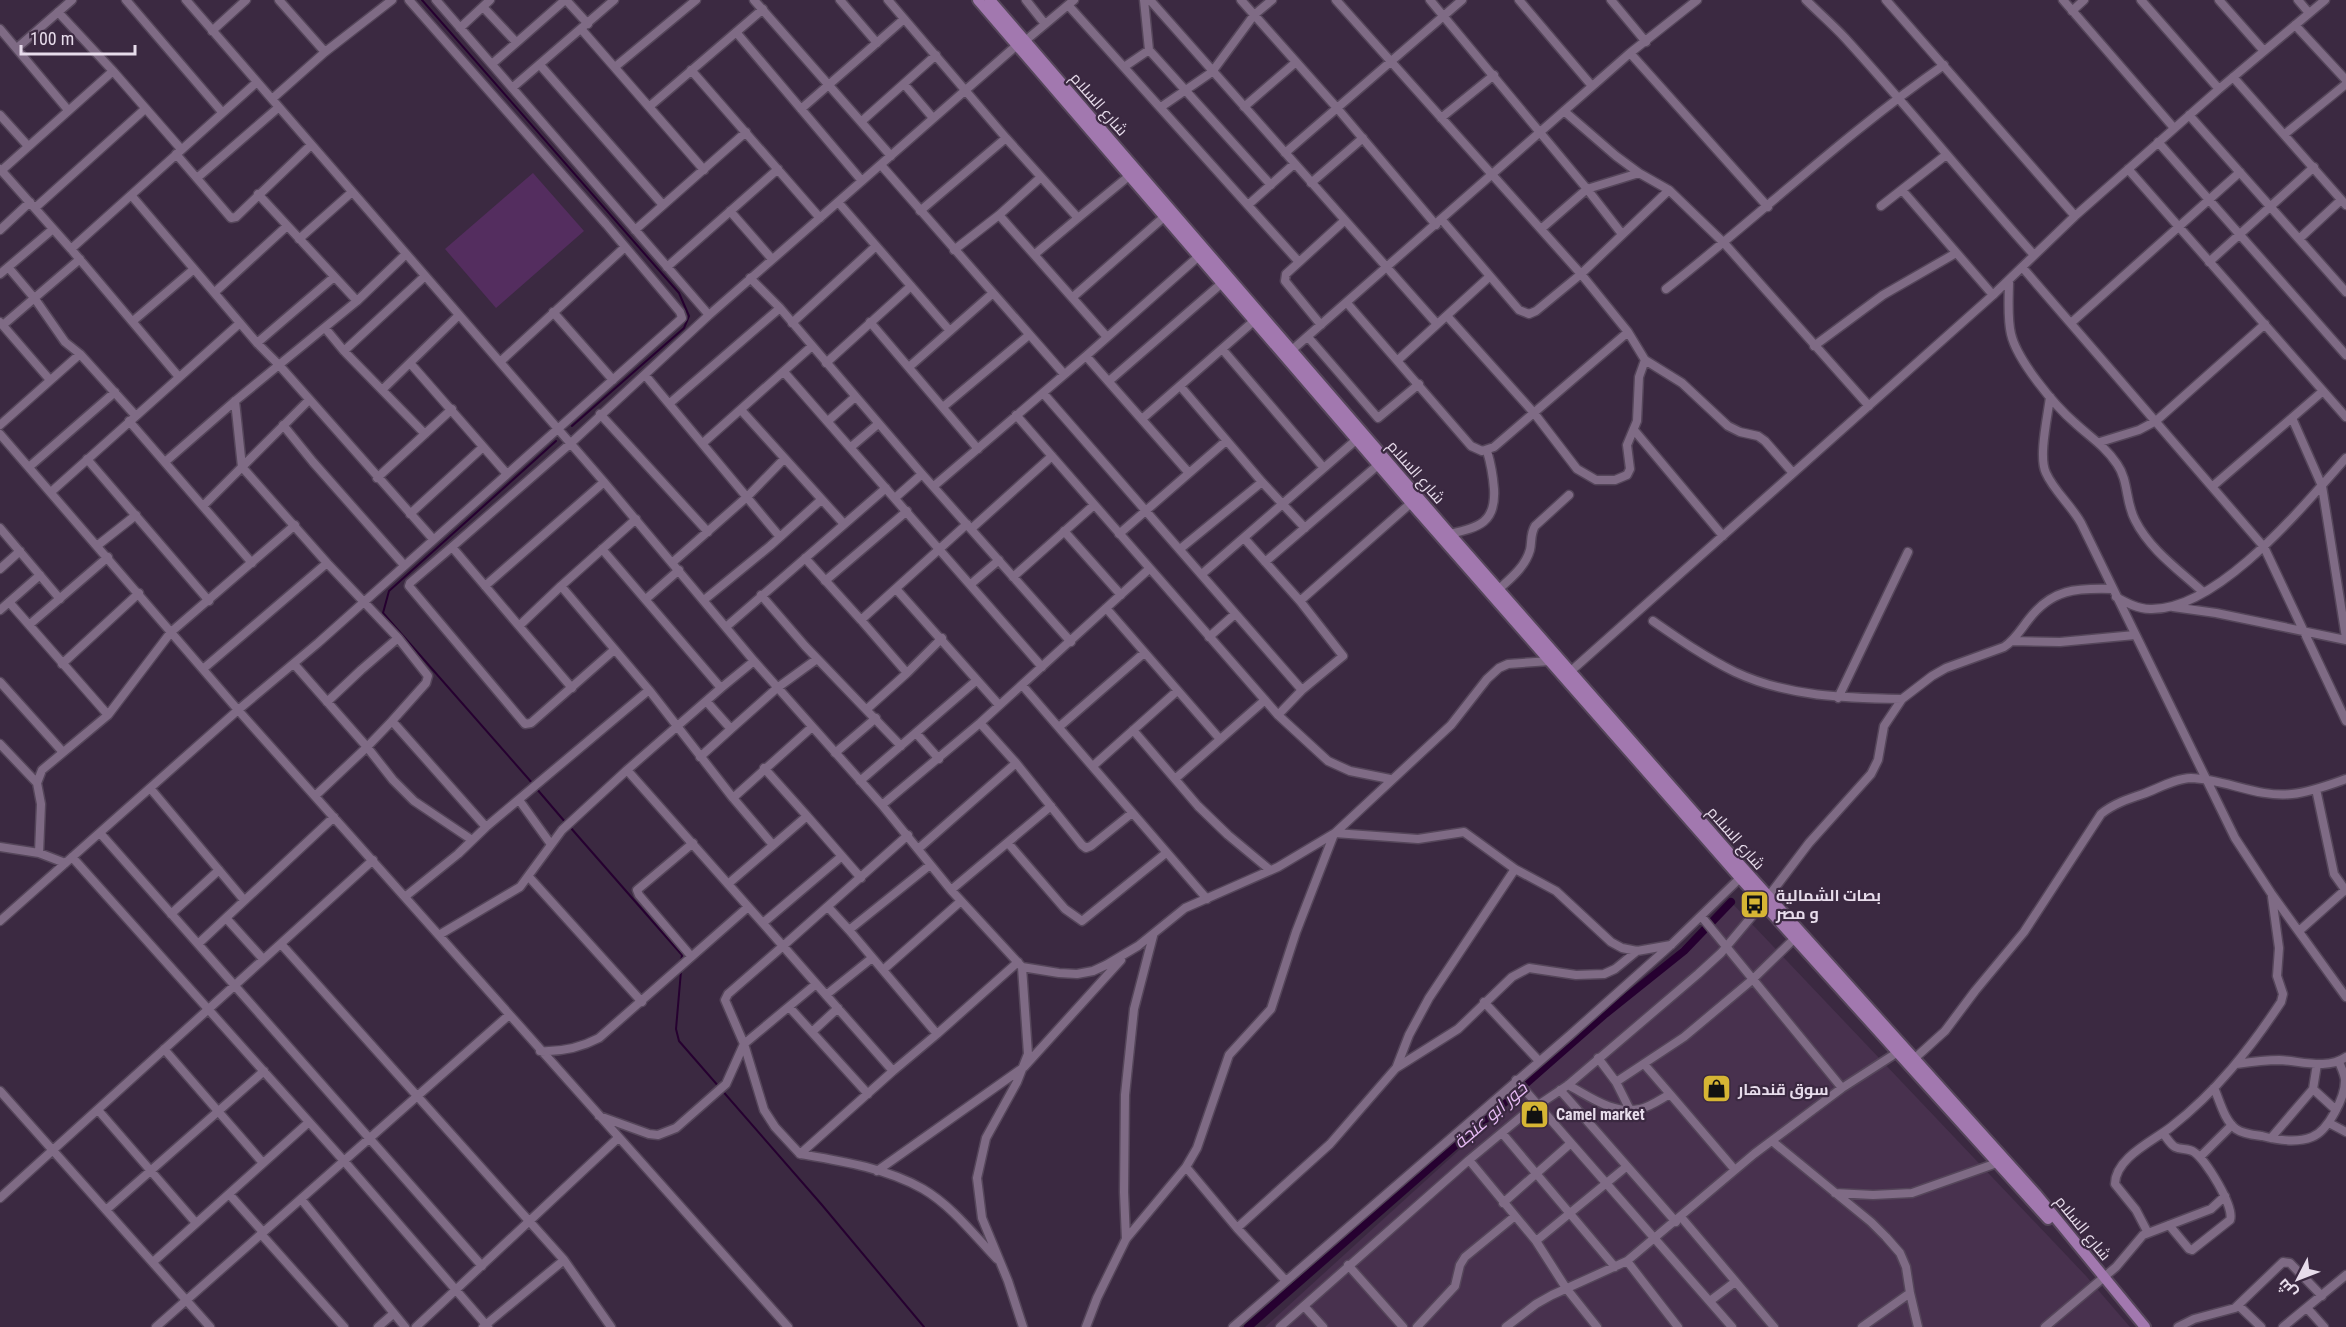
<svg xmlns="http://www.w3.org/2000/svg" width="2346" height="1327" viewBox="0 0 2346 1327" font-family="'Roboto Condensed',Cairo,sans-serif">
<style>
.built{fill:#48314e}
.green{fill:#542d5f}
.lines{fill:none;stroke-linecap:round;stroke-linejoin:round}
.stream{stroke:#260030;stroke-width:2}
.canal{stroke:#260030;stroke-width:8}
.minor-casing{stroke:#55465a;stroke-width:11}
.major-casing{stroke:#55465a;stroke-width:14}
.minor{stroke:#7f6b85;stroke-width:8}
.major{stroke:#a278af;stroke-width:10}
.labels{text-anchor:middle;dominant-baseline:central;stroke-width:4.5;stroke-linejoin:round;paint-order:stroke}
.street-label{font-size:16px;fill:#e7dceb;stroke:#3b2941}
.poi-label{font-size:16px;font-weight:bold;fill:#e7dceb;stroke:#3b2941;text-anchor:start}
.water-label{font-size:18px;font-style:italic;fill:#e5b9f3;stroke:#3b2941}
</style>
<rect width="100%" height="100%" fill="#3b2941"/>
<path class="built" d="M1731 902 2086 1276 2130 1327H1265Z"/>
<path class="green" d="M533 173 584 231 496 308 445 249Z"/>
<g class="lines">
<path class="stream" d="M422 0 679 293 689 316 684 328 572 426
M533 784 383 613 389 591 556 441
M536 788 566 823
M570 827 682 955 681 962
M681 971 676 1029 679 1041 822 1205 924 1327"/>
<path class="canal" d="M1248 1327 1604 1015 1684 951 1731 902"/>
<defs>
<path id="minor" d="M126 0 222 112
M186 0 604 482 754 661 882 805 951 890 1022 967 1028 1054 1017 1082 986 1138 977 1178 982 1218 1008 1281 1023 1327
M279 0 325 52
M436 0 709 315
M566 0 588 24
M754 0 891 156
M840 0 877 43
M888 0 1006 138 1078 218 1035 254
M1026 0 1045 24
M1144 0 1149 50 1271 185
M1150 0 1437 324
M1241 0 1337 108 1436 225
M1336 0 1581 274 1628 332 1645 360 1682 383 1728 426 1740 432 1758 436 1765 441 1793 473
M1430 0 1587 189 1622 234
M1519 0 1592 86
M1611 0 1646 42
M1806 0C1819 13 1833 25 1845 38 1910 109 1970 184 2034 255
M1886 0 2075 216
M2063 0 2174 128
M2141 0 2219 89
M2219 0 2264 51
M2298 0 2309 13
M1068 5 1299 262
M483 7 516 42
M2072 11 2084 0
M58 12 113 71 181 149
M2295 25 2346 80
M460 28 490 0
M0 29 68 110
M582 30 704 170
M212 31 246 0
M736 32 862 181
M1025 41 1074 0
M17 48 72 0
M1630 53 1768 207
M492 64 565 0
M540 65 663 205
M615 67 696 0
M1124 67 1149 50
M691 70 820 218
M2233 77 2346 205
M904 84 933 118
M512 88 614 0
M272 99 325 52 392 0
M650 106 763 9
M1161 107 1212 72 1254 15 1272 0
M1244 107 1296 62
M801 109 904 19
M1564 111 1616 156 1639 173 1669 190 1724 243 1869 406
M0 115 28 146
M2189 115 2346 292
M1441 118 1494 75
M862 121 936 55
M2285 134 2346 84
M2158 142 2346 355
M1285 153 1462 0
M176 154 231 218 236 217 311 145
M881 165 1064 374
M0 169 71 249 179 377
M2128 169 2346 417
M1 171 113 71
M197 178 279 107
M1311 183 1363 138
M1902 190 1993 295
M258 194 357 301
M131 195 257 343 279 365 433 539
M838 202 950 331
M1248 205 1294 164
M1881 206 1946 155
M35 208 145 109
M730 211 772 259
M920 211 1006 138
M999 215 1041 177
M1078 218 1129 176
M1442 220 1519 310 1529 314 1536 311 1581 274 1669 190
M1541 229 1587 189 1639 173
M0 230 30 202
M635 230 746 132
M299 239 352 192
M2299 239 2341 200
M71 249 257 82
M954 250 999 215 1107 337
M2209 262 2314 167
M8 267 35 299 65 342 80 354 135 415
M667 267 778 169
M2022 267 2264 547 2346 721
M0 274 53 229
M750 278 780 308 922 474 1071 642
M2009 280C2009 297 2007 317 2011 334 2017 360 2054 405 2075 423 2090 437 2105 446 2117 464 2129 481 2125 501 2135 520 2150 550 2179 570 2203 592
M1666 289C1759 216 1846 133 1944 65
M215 292 287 226
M1073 297 1164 217
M1347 303 1471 446 1482 451 1494 447 1628 332
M553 312 613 380
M1447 316 1534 413 1577 469 1596 480H1615L1627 475 1630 469 1627 445 1637 421 1639 377 1645 360
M133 321 194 269
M0 322 50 380
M870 322 978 449
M792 323 876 246
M2071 323 2240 172
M3 325 80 259
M1321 325 1285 281 1286 274 1344 221
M325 328 344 351 425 434
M1308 337 1378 418 1419 384
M257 343 334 277
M1814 346 1883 295 1956 253
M1223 350 1323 467
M1292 350 1630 53 1697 0
M344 351 425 276
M1086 356 1189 473
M1398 360 1489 277
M500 362 625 247
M410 363 507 474
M826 363 911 286
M909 367 993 293
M784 372 1042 667
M645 375 780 537
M1109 381 1222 283
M1181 387 1262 482 1305 528
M382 390 459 315
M1043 393 1302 690
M2050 397C2048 415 2038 457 2046 473 2054 491 2071 505 2081 523L2235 838 2271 893 2346 997
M235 401 242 467 327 563 398 638 428 676 426 683 392 721 486 827 649 690
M670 403 780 308
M943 407 1029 335
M741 410 844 524
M600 414 708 532
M1016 415 1278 715 1328 761 1350 771 1390 779
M2292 418 2322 486 2346 638
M1142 419 1255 320
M129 421 252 563
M828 421 855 397
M0 425 80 354
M283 425 313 462 404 565
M1634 430 1723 536
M0 434 238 710 788 1327
M2100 442 2139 430 2156 421 2265 324
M703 443 812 346
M851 447 878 424
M87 459 209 601
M165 462 235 401 357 301 406 254
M29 467 115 392
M377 478 452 409
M934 486 1086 356 1199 256
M2213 486 2323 391
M51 492 240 323
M895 498 922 474
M203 506 309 400
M410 514 483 447
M0 528 60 599
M971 529 1052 456
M1064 531 1121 595
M1119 534 1226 441
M1450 534C1479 527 1496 523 1494 489 1493 476 1491 464 1487 451
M1244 538 1300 601 1343 656 1302 690 1278 715
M98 545 136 515
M452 547 410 583 409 586 525 724 531 723 614 650
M602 549 721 688 627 770 728 884
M1180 549 1262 482
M805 558 861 620
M673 562 748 496 784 459
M1265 562 1378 465
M0 569 20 551
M1202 574 1356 440
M1013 577 1094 505
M825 581 907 511
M971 584 999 560
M485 586 604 482
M561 586 636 519
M1499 589C1511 578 1525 567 1530 550 1532 542 1530 534 1535 526L1569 495
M897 590 999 705
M761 595 805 646 901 746
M2116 597C2127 603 2138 609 2150 609 2218 611 2304 505 2346 458
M646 599 679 570
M704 600 770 546 821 500
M1300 601 1411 503
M9 602 108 715
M2173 607 2216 613 2346 640
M1106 608 1219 738
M0 610 40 575
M1653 621C1679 639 1706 658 1735 672 1788 697 1846 698 1902 699
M29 625 108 557
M519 626 572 688
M726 627 886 488
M1209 637 1235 614
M2012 641 2060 642 2135 635
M62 664 139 593
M294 664 367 747 392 721
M203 669 327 563
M1571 671 1993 295 2075 216 2219 89 2325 0
M907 673 942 638
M0 682 62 751
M1022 685 1207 899
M721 688 754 661
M1838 698 1908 552
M327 702 361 670 398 638
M707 702 731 729 777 688 817 659
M867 709 907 673 861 620 967 524
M980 723 1016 763 1082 845 1086 848 1091 846 1132 813
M1059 727 1144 653
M1133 730 1198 806 1228 835 1270 870
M916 733 939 759
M0 744 37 783
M835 753 876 718
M700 757 731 729
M1093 766 1177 691
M764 768 807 816
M1175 779 1265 700
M860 781 977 680
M150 788 244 900
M2316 789 2334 874 2346 891
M315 796 367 747 393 780 414 801 472 840
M733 798 812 727
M519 800 550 843
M882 805 980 723 1149 569
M100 833 482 1266
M1335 833 1418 839 1464 832 1515 869 1556 891 1611 942 1622 948 1637 951 1671 945
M1008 843 1065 909 1082 921 1166 853
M773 845 733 798 649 690 561 586 519 626 452 547 571 443 709 315 1017 45
M0 847 39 853 65 863
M918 849 1016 763
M39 853 41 804 37 783 42 770 108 715 171 632 295 525
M72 857 344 1161 488 1327
M529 877 642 1002
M861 878 807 816 728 884 783 946 908 835
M951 890 1051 806
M406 896 458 854 486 827
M1768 897 1809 843 1871 774 1878 760 1884 726 1902 699 1932 676 1946 668 2004 647C2015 640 2021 629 2029 619 2052 589 2076 588 2112 589
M828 907 849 930 930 865
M171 914 219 870
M1701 916 1842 1088
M226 918 263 959
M0 921 238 710 318 643 682 318 680 312 606 224 409 0
M763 923 842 856
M849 930 937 1034 1018 962
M2299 931 2345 890
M439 935 520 887 562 830 627 770
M198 944 334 817
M281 944 564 1260 611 1327
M691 956 639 895 637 890 693 843
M872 958 826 995 783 946 728 994 725 1000 744 1044 764 1110 775 1127 800 1154 893 1071
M1022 967 1059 973 1077 974 1093 971 1106 965 1138 946 1185 908 1278 867 1335 833 1451 725 1487 679 1499 668 1508 664 1550 661
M883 970 961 901
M826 995 893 1071 937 1034
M1484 1002 1539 1061
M790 1008 868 1094
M812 1032 838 1008
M164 1049 263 1163
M540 1051C562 1052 580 1048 599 1038L748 907
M1598 1058 1616 1082 1630 1110
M1915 1058 1945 1031 1975 991 2024 932 2101 814C2113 804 2128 799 2143 794 2157 789 2176 778 2191 778 2225 779 2258 798 2292 794 2311 792 2329 785 2346 779
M1644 1064 1670 1094
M2236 1064C2250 1062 2265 1060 2279 1060 2301 1061 2327 1070 2346 1057
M1397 1066 1409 1035 1429 998 1515 869
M1516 1080 1571 1143
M1616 1082 1684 1037 1752 980 1795 938
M1568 1085C1589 1096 1613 1115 1640 1109 1650 1107 1661 1099 1670 1094L1735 1170
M2214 1088C2220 1101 2224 1120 2236 1129 2243 1134 2254 1135 2262 1136 2277 1140 2297 1143 2312 1137 2328 1131 2346 1096 2345 1079 2344 1073 2341 1067 2339 1062
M2313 1089 2336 1110
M1560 1090 1676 1222
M0 1091 210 1327
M98 1110 196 1223
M599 1116 649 1134 658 1135 676 1128 726 1084 744 1044 816 984
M2329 1123 2346 1132
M1502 1133 1615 1267
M2163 1133C2166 1137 2171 1145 2175 1147 2181 1150 2188 1148 2194 1152 2206 1160 2235 1207 2230 1220L2192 1250 2189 1249 2169 1225
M2271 1138 2313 1089 2317 1064
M1772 1141 1871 1222 1886 1237 1900 1253 1906 1267 1910 1293
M800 1154C841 1161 886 1168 923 1189 952 1206 974 1235 997 1259
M2200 1157 2232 1125
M1469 1160 1536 1241 1566 1288 1597 1327
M1186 1167 1237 1228 1330 1144 1396 1068 1458 1029 1512 977 1529 968 1576 975 1604 974 1615 969 1637 951
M877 1171 1024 1067 1121 960
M1835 1193 1873 1195 1912 1193 1997 1163
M229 1194 263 1232
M0 1198 373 860
M301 1199 405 1327
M1503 1203 1571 1143 1732 1327
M106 1210 264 1071
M1681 1217 1774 1327
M1237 1228 1286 1281
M2148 1233 2136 1210 2115 1184C2115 1158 2153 1141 2171 1127 2216 1092 2250 1049 2281 1002L2283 994 2277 976 2279 948 2272 897
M261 1234 344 1327
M1126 1239 1124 1192 1125 1095 1134 1009 1153 936
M1536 1241 1626 1167
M153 1262 309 1122
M1348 1265 1403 1327
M1710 1301 1735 1282
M2238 1305 2261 1327
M1304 1306 1323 1327
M2307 1308 2324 1327
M156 1327 509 1015
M378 1327 393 1314
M416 1327 618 1138
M483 1327 564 1260
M1086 1327 1097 1298 1126 1239 1186 1167 1197 1148 1229 1055 1271 1009 1296 932 1334 834
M1233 1327 1570 1035 1672 944 1740 878
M1280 1327 1469 1160 1522 1116 1568 1085 1698 974 1721 953 1763 903
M1417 1327 1455 1286 1460 1265 1465 1257 1515 1216
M1506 1327 1536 1304 1552 1295 1627 1261
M1678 1327 1627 1261 1754 1154 1842 1088 1898 1052
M1862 1327 1910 1293 1918 1327
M2045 1327 2116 1267 2143 1235 2211 1209 2225 1196
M2178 1327 2194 1319 2235 1308 2283 1262 2290 1263 2322 1296
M2283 1327 2346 1275"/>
<path id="major" d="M978 0 1411 503 1740 878 2048 1219
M990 0 1450 534 1727 850 2036 1194 2145 1327"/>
</defs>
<use href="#minor" class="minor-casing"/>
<use href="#major" class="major-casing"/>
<use href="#minor" class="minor"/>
<use href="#major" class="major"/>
</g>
<defs>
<symbol id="bus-square" viewBox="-11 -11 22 22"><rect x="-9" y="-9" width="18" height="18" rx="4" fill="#d6b534" stroke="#3b2941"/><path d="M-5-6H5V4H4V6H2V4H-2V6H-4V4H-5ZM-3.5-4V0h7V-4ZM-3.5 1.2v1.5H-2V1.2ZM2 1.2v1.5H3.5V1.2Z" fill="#111"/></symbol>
<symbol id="shop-square" viewBox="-11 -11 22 22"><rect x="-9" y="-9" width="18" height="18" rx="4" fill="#d6b534" stroke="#3b2941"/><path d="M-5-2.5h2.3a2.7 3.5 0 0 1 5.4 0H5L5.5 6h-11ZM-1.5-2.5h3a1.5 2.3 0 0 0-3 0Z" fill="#111"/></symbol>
</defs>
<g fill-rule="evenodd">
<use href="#bus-square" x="1738" y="888" width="33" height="33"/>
<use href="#shop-square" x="1700" y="1072" width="33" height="33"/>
<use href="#shop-square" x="1518" y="1098" width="33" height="33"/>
</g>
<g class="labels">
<g class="street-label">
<text transform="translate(1099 104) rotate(49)">شارع السلام</text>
<text transform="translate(1416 472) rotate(49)">شارع السلام</text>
<text transform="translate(1736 838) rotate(49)">شارع السلام</text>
<text transform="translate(2083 1228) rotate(51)">شارع السلام</text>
</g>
<g class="poi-label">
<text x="1776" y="895">بصات الشمالية<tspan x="1776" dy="18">و مصر</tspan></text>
<text x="1738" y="1089">سوق قندهار</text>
<text x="1556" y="1114">Camel market</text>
</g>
<g class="water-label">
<text transform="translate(1490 1115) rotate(-41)">خور ابو عنجة</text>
</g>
</g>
<g transform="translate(2298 1279) rotate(228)" stroke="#3b2941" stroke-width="4.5" paint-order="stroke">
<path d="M0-4.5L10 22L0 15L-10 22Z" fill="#e7dceb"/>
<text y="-9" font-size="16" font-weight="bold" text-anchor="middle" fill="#e7dceb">ش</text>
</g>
<path d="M21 45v9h114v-9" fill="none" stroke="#e7dceb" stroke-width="3"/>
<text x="30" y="45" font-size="18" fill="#e7dceb" stroke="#3b2941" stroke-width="4.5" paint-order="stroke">100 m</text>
</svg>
